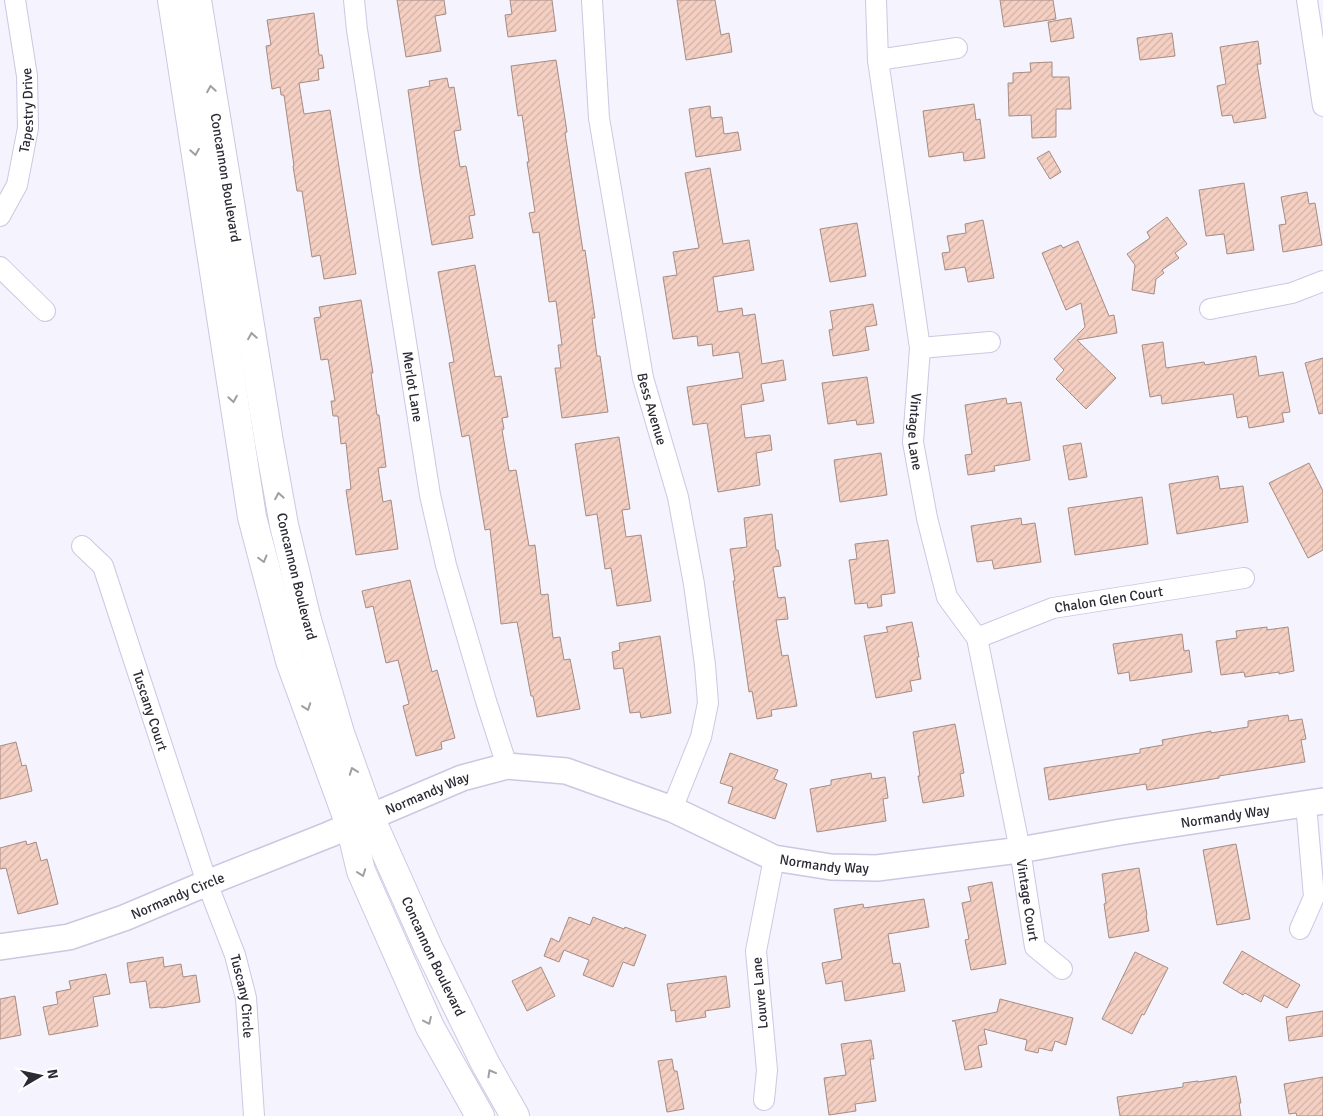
<svg xmlns="http://www.w3.org/2000/svg" width="1323" height="1116" viewBox="0 0 1323 1116" font-family="Signika,sans-serif">
<style>
.building{fill:url(#building-hatch);stroke:#a68c83}
.lines{fill:none;stroke-linecap:round;stroke-linejoin:round}
.minor-casing{stroke:#cbc8e2;stroke-width:22}
.tertiary-casing{stroke:#cbc8e2;stroke-width:28}
.secondary-casing{stroke:#cbc8e2;stroke-width:30}
.minor{stroke:#fff;stroke-width:20}
.tertiary{stroke:#fff;stroke-width:25}
.secondary{stroke:#fff;stroke-width:28}
.oneway{stroke:#a0a0a4}
.labels{text-anchor:middle;dominant-baseline:central;stroke-width:4.5;stroke-linejoin:round;paint-order:stroke}
.street-label{font-size:14px;fill:#2c2b35;stroke:#fff}
</style>
<defs>
<pattern id="building-hatch" width="6" height="6" patternUnits="userSpaceOnUse" patternTransform="scale(1.25)"><rect width="6" height="6" fill="#f4cfc2"/><path d="M-1 1l2-2M0 6l6-6M5 7l2-2" fill="none" stroke="#d1b2a7"/></pattern>
</defs>
<rect width="100%" height="100%" fill="#f4f3fe"/>
<path class="building" d="M397 0H444L446 14 435 16 441 51 406 57Z
M510 0H552L556 31 508 37 505 15 512 14Z
M677 0H715L721 35 729 33 732 52 686 60Z
M1000 0H1053L1056 19 1004 27Z
M314 13 319 55H322L324 68 318 69 319 80 299 83 304 114 330 110 356 274 324 279 320 255 312 257 302 191H297L293 166H294L284 95H281L280 87 272 89 266 46 271 45 267 20Z
M1071 18 1074 38 1051 42 1048 22Z
M1172 33 1175 56 1140 60 1137 38Z
M1258 41 1261 64H1257L1266 118 1234 123 1232 115 1222 116 1217 86 1226 84 1220 47Z
M556 60 567 132 565 133 583 251 585 250 595 318H592L597 356H600L608 412 562 418 555 368H561L558 345H562L556 301 549 302 539 232 533 233 529 213 535 212 527 162H529L522 115 518 116 511 66Z
M1052 62V77H1069L1071 109H1056V137L1032 138 1031 115 1009 116 1008 83H1013V73L1031 72 1030 63Z
M447 78 449 88 454 87 461 130 454 131 460 167 466 166 475 215 469 216 473 238 432 245 420 174 408 90 430 86 429 81Z
M974 104 976 120 980 119 985 158 964 161 963 152 929 157 923 111Z
M710 106 711 118 722 117 724 134 738 132 741 150 696 157 689 109Z
M1049 151 1061 172 1050 179 1037 158Z
M710 168 723 244 749 240 754 270 713 277 718 312 742 308 743 316 755 314 762 364 783 360 786 380 761 384 764 401 741 405 745 438 770 435 772 450 756 453 760 485 718 492 707 423 693 425 687 387 743 378 739 352 713 356 712 344 698 346 697 336 673 339 663 277 677 275 673 252 699 248 685 173Z
M1244 183 1254 250 1227 254 1224 234 1206 236 1199 190Z
M1307 192 1309 204 1315 203 1322 245 1283 252 1279 225 1286 224 1281 197Z
M1167 217 1187 244 1175 253 1179 258 1162 270 1164 273 1156 279 1154 294 1132 290 1135 265 1127 254 1150 238 1147 232Z
M983 220 994 278 968 282 965 267 945 270 942 253 950 252 947 236 966 233 965 224Z
M857 223 866 276 830 282 820 229Z
M1078 241 1109 316 1114 315 1117 333 1077 340 1116 378 1086 409 1056 379 1064 370 1054 359 1085 327 1081 303 1066 310 1042 253 1061 245 1063 248Z
M475 265 495 377 501 376 508 417 502 418 504 429 502 430 509 471 516 470 529 546 535 545 541 595 548 594 553 638 560 637 564 660 570 659 580 709 537 717 533 696H531L517 622 501 624 490 529 485 530 469 435 462 437 449 363 454 362 438 272Z
M361 300 373 373H371L377 415H379L386 467 378 468 383 502 391 500 398 549 356 555 346 490 351 489 346 443 341 444 338 416H333L331 401H335L328 359 321 360 314 318 321 317 319 307Z
M873 304 877 325 865 327 869 350 833 356 829 330 833 329 830 311Z
M1163 342 1166 368 1204 362 1205 365 1256 356 1259 376 1283 372 1290 412 1282 413 1284 422 1249 428 1247 416 1237 418 1233 394 1162 404 1161 395 1150 397 1142 345Z
M1323 358V413L1319 414 1305 363Z
M867 377 874 423 857 425 856 420 828 424 822 383Z
M1006 398 1007 404 1021 402 1030 460 994 466 995 471 968 475 965 455 972 454 965 405Z
M619 437 630 509 622 510 626 537 641 535 651 601 617 606 611 568 605 569 597 514 586 516 575 444Z
M1081 443 1087 477 1069 480 1063 446Z
M881 453 887 495 840 502 834 460Z
M1309 463 1323 491V550L1308 558 1269 483Z
M1218 476 1220 489 1243 486 1248 522 1177 534 1169 484Z
M1142 497 1148 544 1075 555 1068 508Z
M772 514 776 550H778L781 566 773 567 778 598 785 597 788 619 776 620 782 656 788 655 797 706 771 710 772 716 757 719 752 691 749 692 733 581H735L730 549 747 547 744 518Z
M1021 518 1022 525 1035 523 1041 562 994 569 992 560 977 562 971 526Z
M888 540 895 593 881 595 882 606 868 608 867 603 855 604 849 560 857 559 855 544Z
M410 580 432 672 437 670 455 738 441 742 442 749 416 756 403 706 409 704 398 660 386 663 373 606 366 608 362 591Z
M912 622 919 657H917L921 679 910 681 912 691 876 698 864 636 888 632 886 627Z
M1267 627V630L1288 627 1294 671 1279 674V672L1245 677 1244 672 1221 675 1216 641 1237 638 1236 631Z
M1182 634 1184 651 1189 650 1192 672 1130 681 1129 672 1118 674 1113 644Z
M660 636 671 713 641 718 640 712 630 713 623 668 614 669 612 652 620 650 619 643Z
M1288 715 1289 721 1302 719 1306 739 1301 740 1305 762 1219 776V778L1147 790 1146 784 1049 800 1044 768 1140 753V749L1163 745 1162 740 1211 731V733L1248 727V721Z
M955 724 964 773 960 774 964 796 923 803 918 776H920L913 732Z
M16 742 22 766 26 765 32 791 0 799V746Z
M730 753 778 770 774 779 787 784 775 819 728 803 733 787 720 783Z
M871 773 872 779 885 777 888 798 883 799 886 821 817 832 810 789 831 785V780Z
M26 841 27 845 36 842 41 861 47 859 58 904 18 914 6 868 0 869V848Z
M1236 844 1250 919 1217 925 1203 850Z
M1139 868 1147 915H1146L1149 931 1109 938 1104 904 1106 903 1102 874Z
M992 882 1006 964 971 970 965 940 969 939 962 903 971 901 968 887Z
M924 899 929 927 888 934 893 964 900 963 905 991 845 1001 842 981 826 984 822 963 842 959 834 909 863 904 864 908Z
M569 917 590 925 593 917 624 929 625 927 646 935 634 966 623 962 613 987 583 975 589 960 564 950 559 962 544 956 551 938 559 942Z
M1242 951 1300 985 1287 1008 1264 995 1261 1002 1245 993 1243 995 1223 983Z
M1135 952 1168 968 1144 1015 1142 1014 1132 1034 1102 1019Z
M163 957 164 967 181 964 183 977 196 975 200 1002 161 1008V1007L150 1008 146 981 130 983 127 963Z
M541 967 555 996 527 1011 512 981Z
M106 974 110 994 93 997 98 1026 49 1035 43 1007 58 1004 56 992 71 989 69 981Z
M726 976 730 1007 705 1011 706 1017 676 1022 675 1010 671 1011 667 984Z
M15 996 21 1035 0 1039V999Z
M1000 999 1073 1018 1066 1045 1055 1041 1052 1051 1039 1048 1038 1053 1025 1050 1027 1040 984 1029 987 1044 978 1046 982 1067 965 1070 955 1021H952L997 1012Z
M1323 1011V1036L1289 1041 1286 1017Z
M871 1040 874 1059H870L876 1101 855 1104 856 1111 829 1115 824 1078 846 1075 841 1044Z
M672 1059 674 1071H677L684 1109 667 1112 658 1061Z
M1236 1076 1241 1103H1239L1241 1116H1120L1117 1097 1183 1087V1083L1198 1081V1082Z
M1323 1077V1116H1297L1296 1113 1289 1114 1284 1084Z"/>
<g class="lines">
<defs>
<g id="minor">
<path id="s1" d="M354 0 357 30 430 495 446 565 486 701 507 766"/>
<path id="s2" d="M592 0 599 118 643 378 678 497 694 584 705 665 708 703 701 737 672 809"/>
<path id="s3" d="M876 0 878 60 920 348 913 442 927 518 947 597 977 638 1020 850 1035 947 1062 969"/>
<path d="M1307 0 1323 106"/>
<path d="M878 60 957 48"/>
<path id="s4" d="M0 216 17 185 28 128 27 76 15 0"/>
<path d="M0 267 45 311"/>
<path d="M1210 309 1292 293 1323 281"/>
<path d="M920 348 990 342"/>
<path id="s5" d="M82 546 103 566 207 883 235 955 246 998 254 1116"/>
<path id="s6" d="M977 638 1053 608 1244 578"/>
<path d="M1300 929 1314 897 1306 804"/>
<path d="M764 1100 767 1070 756 951 774 858"/>
</g>
<g id="tertiary">
<path id="s7" d="M0 947 69 937 124 918 207 883 328 835 462 778 507 766 566 771 672 809 774 858 831 867 877 868 1020 850 1121 832 1323 801"/>
</g>
<g id="secondary">
<path d="M172 0 252 517 290 661 350 825 361 871 430 1027 480 1116"/>
<path id="s8" d="M197 0 269 442 284 525 307 620 340 733 370 817 428 947 485 1063 515 1116"/>
</g>
</defs>
<use href="#minor" class="minor-casing"/>
<use href="#tertiary" class="tertiary-casing"/>
<use href="#secondary" class="secondary-casing"/>
<use href="#minor" class="minor"/>
<use href="#tertiary" class="tertiary"/>
<use href="#secondary" class="secondary"/>
</g>
<defs><path id="oneway-chevron" d="M-2-3.5L2.5 0L-2 3.5" fill="none" stroke-width="1.6" stroke-linecap="round" stroke-linejoin="round" transform="scale(1.25)"/></defs>
<g class="oneway">
<use href="#oneway-chevron" transform="translate(211 89) rotate(-99)"/>
<use href="#oneway-chevron" transform="translate(195 152) rotate(81)"/>
<use href="#oneway-chevron" transform="translate(252 336) rotate(-99)"/>
<use href="#oneway-chevron" transform="translate(233 399) rotate(81)"/>
<use href="#oneway-chevron" transform="translate(279 496) rotate(-100)"/>
<use href="#oneway-chevron" transform="translate(263 559) rotate(75)"/>
<use href="#oneway-chevron" transform="translate(307 707) rotate(70)"/>
<use href="#oneway-chevron" transform="translate(353 771) rotate(-110)"/>
<use href="#oneway-chevron" transform="translate(362 873) rotate(70)"/>
<use href="#oneway-chevron" transform="translate(428 1021) rotate(65)"/>
<use href="#oneway-chevron" transform="translate(491 1073) rotate(-119)"/>
</g>
<g class="labels">
<g class="street-label">
<text stroke="none"><textPath href="#s4" startOffset="111">Tapestry Drive</textPath></text>
<text stroke="none"><textPath href="#s8" startOffset="180">Concannon Boulevard</textPath></text>
<text stroke="none"><textPath href="#s1" startOffset="391">Merlot Lane</textPath></text>
<text stroke="none"><textPath href="#s2" startOffset="414">Bess Avenue</textPath></text>
<text stroke="none"><textPath href="#s3" startOffset="435">Vintage Lane</textPath></text>
<text stroke="none"><textPath href="#s8" startOffset="585">Concannon Boulevard</textPath></text>
<text stroke="none"><textPath href="#s6" startOffset="138">Chalon Glen Court</textPath></text>
<text stroke="none"><textPath href="#s5" startOffset="181">Tuscany Court</textPath></text>
<text stroke="none"><textPath href="#s7" startOffset="456">Normandy Way</textPath></text>
<text stroke="none"><textPath href="#s7" startOffset="1281">Normandy Way</textPath></text>
<text stroke="none"><textPath href="#s7" startOffset="876">Normandy Way</textPath></text>
<text stroke="none"><textPath href="#s7" startOffset="186">Normandy Circle</textPath></text>
<text stroke="none"><textPath href="#s3" startOffset="922">Vintage Court</textPath></text>
<text stroke="none"><textPath href="#s8" startOffset="990">Concannon Boulevard</textPath></text>
<text transform="translate(760 993) rotate(-95)">Louvre Lane</text>
<text stroke="none"><textPath href="#s5" startOffset="482">Tuscany Circle</textPath></text>
</g>
</g>
<g transform="translate(40 1076) rotate(81)" stroke="#ffffff" stroke-width="4" paint-order="stroke">
<path d="M0-4L9 19L0 12L-9 19Z" fill="#2c2b35"/>
<text y="-8" font-size="14" font-weight="bold" text-anchor="middle" fill="#2c2b35">N</text>
</g>
</svg>
